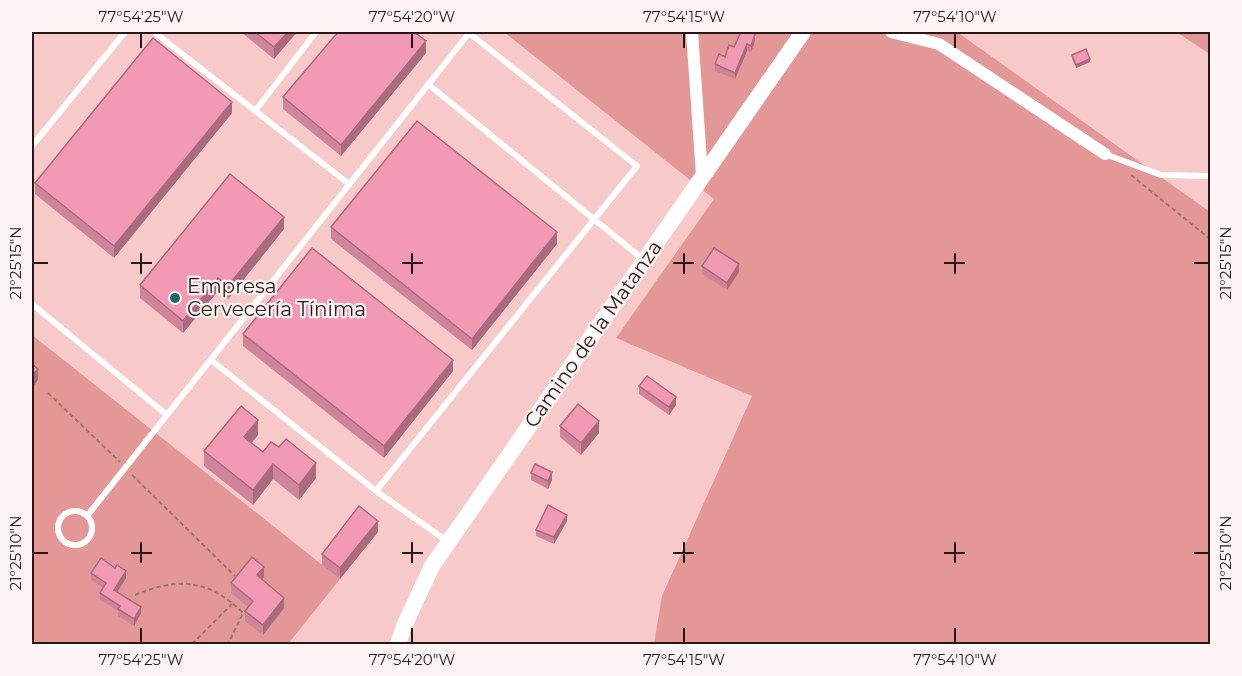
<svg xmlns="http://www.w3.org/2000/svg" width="1242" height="676" viewBox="0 0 1242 676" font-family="Montserrat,sans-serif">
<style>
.green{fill:#e39796}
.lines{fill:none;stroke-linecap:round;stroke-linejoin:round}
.path{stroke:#977776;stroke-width:2;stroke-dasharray:4.5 3;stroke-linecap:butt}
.lane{stroke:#fff;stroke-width:6}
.street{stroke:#fff;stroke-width:12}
.secondary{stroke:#fff;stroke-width:16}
.wall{fill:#d0849b}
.shaded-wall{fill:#a96b7e}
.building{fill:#f299b4;stroke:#a96b7e;stroke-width:1.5}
.ticks{fill:none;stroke:#261716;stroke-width:2}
.poi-dot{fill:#1d6a6e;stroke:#fef4f4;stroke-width:2}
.labels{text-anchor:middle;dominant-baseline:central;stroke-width:4.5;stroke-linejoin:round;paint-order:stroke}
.poi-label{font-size:20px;fill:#261716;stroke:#fef4f4;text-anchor:start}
.street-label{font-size:20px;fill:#261716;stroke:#fef4f4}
.neatline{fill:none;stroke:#261716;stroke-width:2}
.ticks-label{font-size:15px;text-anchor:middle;fill:#261716}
</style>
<rect width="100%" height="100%" fill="#f7c9c8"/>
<path class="green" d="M504 32H957L1210 212V644H654L662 596 752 396 616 338 714 199Z
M1176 32H1210V54Z
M32 335 340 579 288 644H32Z"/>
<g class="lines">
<path class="path" d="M1131 175 1210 239
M48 393 120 462
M132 475 235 576
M135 595C178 577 209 579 243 613L228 644
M192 644 232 604"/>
<path class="lane" d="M154 32 349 184
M428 84 644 260
M255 111 316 32
M32 146 125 32
M1105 154 1161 175 1210 176
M32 304 167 415
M211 360 376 491 637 166 469 33
M376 491 447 541
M58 528a17 17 0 1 1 34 0a17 17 0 1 1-34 0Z
M87 516 469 33 467 32"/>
<path class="street" d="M692 32 702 176
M891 32 939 44 1105 154"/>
<path class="secondary" d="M398 644 404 626 432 566 803 32"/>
</g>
<path class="wall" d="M241 32H297L274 59Z
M755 41 751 52 747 51 735 79 715 71V64L725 57 734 47Z
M426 53 341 156 283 109V97Z
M1072 55 1090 62 1076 68 1072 59Z
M232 113 114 258 35 194V183Z
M331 227 557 244 472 350 331 239Z
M284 229 228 299 218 291 183 333 140 298V285Z
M702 266 739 272 727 290 702 274Z
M243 334 453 371 384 458 243 346Z
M639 386 676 405 669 415 639 394Z
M560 426 599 433 581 455 560 437Z
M258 435 251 443 263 452 316 478 299 500 273 479 253 505 204 466V451Z
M531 473 552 480 548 489 531 480Z
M567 521 554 544 536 536V530Z
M378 532 340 579 322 565V554Z
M91 573 126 578 117 592 141 613 134 626 118 616V611L100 600V593L103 588 91 580Z
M264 577 261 579 284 608 263 635 245 621V611L248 607 231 593V583Z"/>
<path class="shaded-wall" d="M288 32H297L274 59V47Z
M755 34V41L751 52V46Z
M426 41V53L341 156V145Z
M747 44V51L735 79V73Z
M1090 59V62L1076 68V65Z
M232 102V113L114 258V246Z
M284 217V229L228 299V286Z
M557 232V244L472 350V339Z
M739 264V272L727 290V283Z
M218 278V291L183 333V321Z
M453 360V371L384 458V446Z
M38 369V380L32 388V376Z
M676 397V405L669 415V407Z
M258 420V435L244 452V437Z
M599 421V433L581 455V443Z
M316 463V478L299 500V485Z
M273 464V479L253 505V490Z
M552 472V480L548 489V481Z
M567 515V521L554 544V537Z
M378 521V532L340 579V568Z
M264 567V577L257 585V575Z
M126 571V578L114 597V590Z
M284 598V608L263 635V625Z
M141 607V613L134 626V619Z"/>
<path class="building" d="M255 32H288L274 47Z
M338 32H414L426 41 341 145 283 97Z
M741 32H748L755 34 751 46 747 44 735 73 715 64 719 54 725 57 729 45 734 47Z
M153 38 232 102 114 246 35 183Z
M1086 49 1090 59 1076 65 1072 55Z
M417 121 557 232 472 339 331 227Z
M230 174 284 217 228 286 218 278 183 321 140 285Z
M312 248 453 360 384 446 243 334Z
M714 248 739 264 727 283 702 266Z
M32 364 38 369 32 376Z
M647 376 676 397 669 407 639 386Z
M578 404 599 421 581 443 560 426Z
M241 406 258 420 244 437 263 452 271 442 279 447 286 439 316 463 299 485 273 464 253 490 204 451Z
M535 464 552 472 548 481 531 473Z
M548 505 567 515 554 537 536 530Z
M359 506 378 521 340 568 322 554Z
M252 557 264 567 257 575 284 598 263 625 245 611 253 601 231 583Z
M101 558 115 568 117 565 126 571 114 590 141 607 134 619 118 609 120 606 100 593 106 583 91 573Z"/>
<path class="ticks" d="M141 33V48M412 33V48M684 33V48M955 33V48M141 253V274M412 253V274M684 253V274M955 253V274M33 263H48M131 263H152M402 263H423M673 263H694M944 263H965M1194 263H1209M141 542V563M412 542V563M684 542V563M955 542V563M33 553H48M131 553H152M402 553H423M673 553H694M944 553H965M1194 553H1209M141 628V643M412 628V643M684 628V643M955 628V643"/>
<circle class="poi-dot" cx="175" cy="298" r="6"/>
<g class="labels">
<g class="poi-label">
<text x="187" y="286">Empresa<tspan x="187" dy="23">Cervecería Tínima</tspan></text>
</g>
<g class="street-label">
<text transform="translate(593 334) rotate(-55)">Camino de la Matanza</text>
</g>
</g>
<rect width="1242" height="676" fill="none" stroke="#fef4f4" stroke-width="66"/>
<rect x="33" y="33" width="1176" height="610" class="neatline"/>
<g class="ticks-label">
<text x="141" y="22">77°54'25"W</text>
<text x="412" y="22">77°54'20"W</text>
<text x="684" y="22">77°54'15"W</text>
<text x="955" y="22">77°54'10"W</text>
<text transform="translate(16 263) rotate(-90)" y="5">21°25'15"N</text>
<text transform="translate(1226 263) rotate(-90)" y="5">21°25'15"N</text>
<text transform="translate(16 553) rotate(-90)" y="5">21°25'10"N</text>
<text transform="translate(1226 553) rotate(-90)" y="5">21°25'10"N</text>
<text x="141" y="665">77°54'25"W</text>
<text x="412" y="665">77°54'20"W</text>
<text x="684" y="665">77°54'15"W</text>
<text x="955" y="665">77°54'10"W</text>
</g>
</svg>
